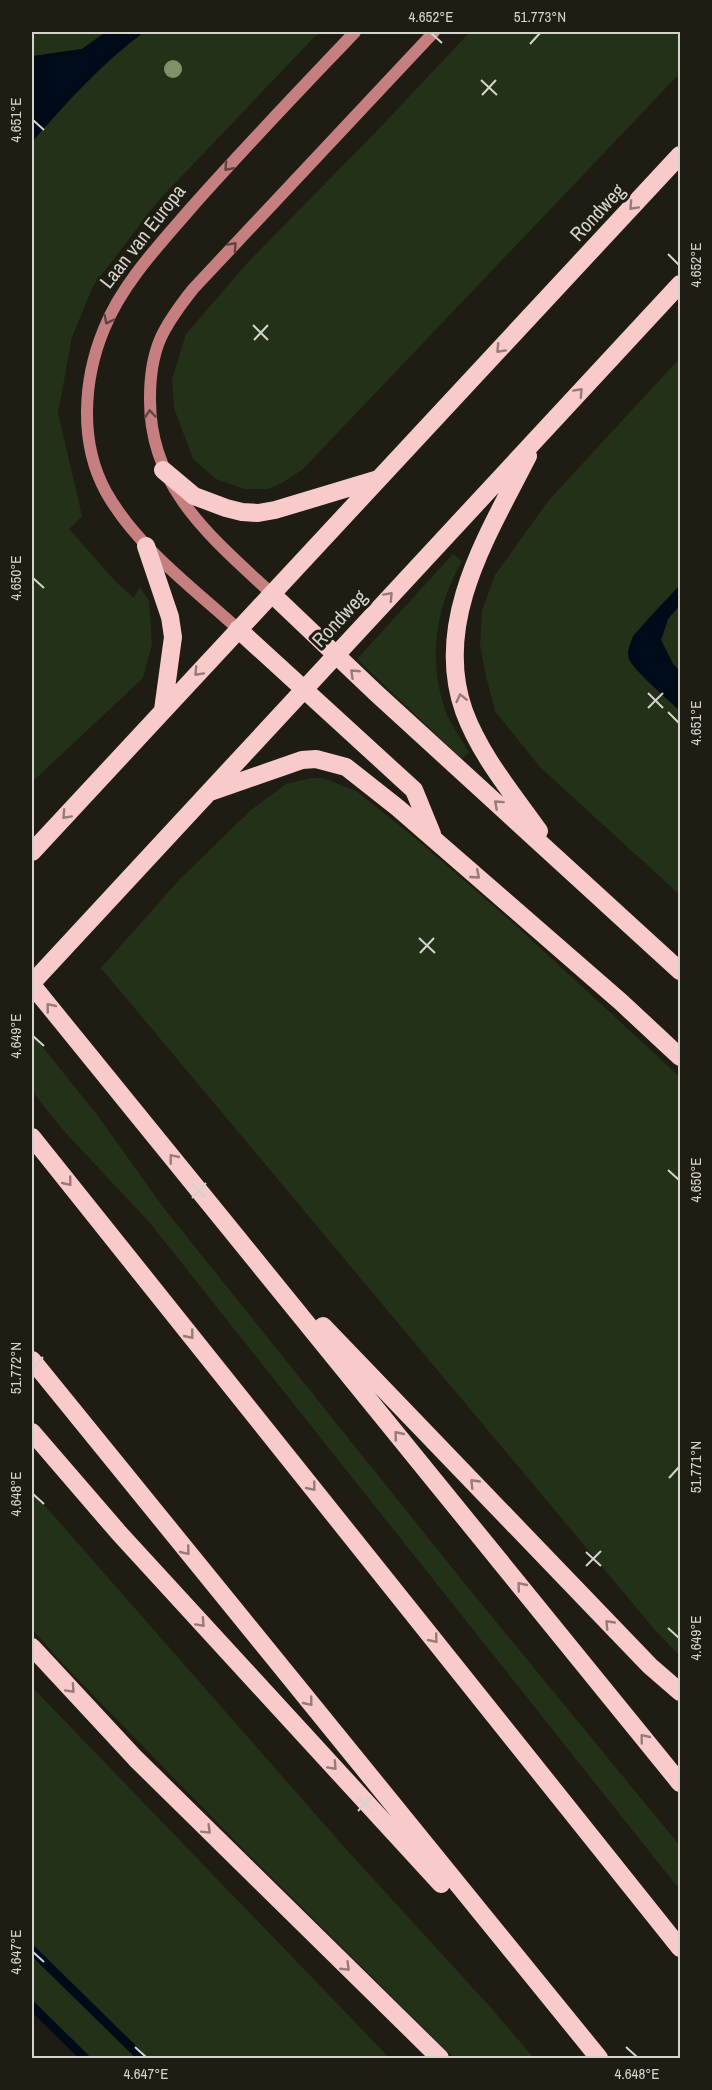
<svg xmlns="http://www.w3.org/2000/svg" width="712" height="2090" viewBox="0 0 712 2090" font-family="'Archivo Narrow',sans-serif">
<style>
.green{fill:#243119}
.water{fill:#000b1a}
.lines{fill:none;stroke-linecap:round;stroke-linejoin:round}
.stream{stroke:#000b1a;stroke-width:9}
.secondary{stroke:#c67f81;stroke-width:12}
.highway{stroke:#f8caca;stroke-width:18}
.tree{fill:#7e9167}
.oneway{stroke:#62443f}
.oneway2{stroke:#967c78}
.ticks{fill:none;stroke:#d4d3cc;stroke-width:2}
.labels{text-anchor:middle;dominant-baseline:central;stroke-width:6;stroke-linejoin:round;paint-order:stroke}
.street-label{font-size:20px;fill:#d4d3cc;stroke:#1f1d13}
.neatline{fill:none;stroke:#d4d3cc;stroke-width:2}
.ticks-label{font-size:15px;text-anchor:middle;fill:#d4d3cc}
</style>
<rect width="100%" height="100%" fill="#1f1d13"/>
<path class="green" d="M32 32H106L82 49 37 56H32Z
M144 32H319L158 201 93 286 72 337 58 413 82 516 69 529 116 582 134 598 140 587 149 601 152 644 143 678 32 782V142C67 102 101 64 144 32Z
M470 32H680V73L303 469 282 483 268 489H244L216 479 193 459 174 408 172 379 186 334 250 260 373 135Z
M680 358V585C667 600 623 637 629 658 632 669 671 702 680 711V895L540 767 495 711 486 676 480 645 482 611 495 575 549 500Z
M453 554 462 561C437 604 428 655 443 703 447 720 460 737 469 752L462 759 357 659Z
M680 605V671L673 664 661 640 668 619Z
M310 778H323L356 791 415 838 511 921 680 1077V1656L655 1630 101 968 180 879 251 810 286 784Z
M32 1034 98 1116 163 1207 461 1579 680 1846V1890L150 1223 63 1130 32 1091Z
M32 1491 345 1848 491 2008 534 2058H454L247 1853 61 1662 32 1629Z
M32 1687 351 2018 389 2058H80L32 2012Z"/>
<path class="water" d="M106 32H144C101 64 67 102 32 142V56L82 49Z
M680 585V605L668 619 661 640 673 664 680 671V711C670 701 634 671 629 659 626 652 631 643 633 636Z"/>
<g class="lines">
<path class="stream" d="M32 1950 142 2058
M32 2006 85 2058"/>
<path class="secondary" d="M272 594C211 537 149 488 150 398 150 348 163 327 193 289L434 32
M238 629C192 587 137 547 106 492 79 443 83 380 104 329 122 284 159 245 191 208 244 148 300 90 355 32"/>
<path class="highway" d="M528 456C489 533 432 621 464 711 480 755 512 793 539 831
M163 470 194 496 226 508 242 512 258 513 275 510 378 479
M146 546 170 617 173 637 163 710
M272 594 376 693 680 971
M238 629 414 790 432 834
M213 791 302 760 316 759 346 767 398 808 621 1002 680 1057
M32 852 680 155
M32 983 680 284
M32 985 680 1783
M32 1137 680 1948
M323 1326 650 1666 680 1692
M32 1360 599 2058
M32 1432 119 1533 441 1884
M32 1647 136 1759 440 2058"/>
</g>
<circle class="tree" cx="173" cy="69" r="9"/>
<defs><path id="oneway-chevron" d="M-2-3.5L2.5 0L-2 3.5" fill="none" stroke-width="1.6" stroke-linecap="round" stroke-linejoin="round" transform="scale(1.5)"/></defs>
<g class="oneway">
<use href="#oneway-chevron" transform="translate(228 167) rotate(132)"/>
<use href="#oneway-chevron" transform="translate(233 246) rotate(-47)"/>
<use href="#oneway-chevron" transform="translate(108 320) rotate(117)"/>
<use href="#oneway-chevron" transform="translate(150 414) rotate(-95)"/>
</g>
<g class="oneway2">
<use href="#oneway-chevron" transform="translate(633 206) rotate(133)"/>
<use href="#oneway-chevron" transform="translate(500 349) rotate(133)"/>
<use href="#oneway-chevron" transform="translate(579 392) rotate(-47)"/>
<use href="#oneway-chevron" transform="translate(389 596) rotate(-47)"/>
<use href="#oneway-chevron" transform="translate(198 672) rotate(133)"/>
<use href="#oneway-chevron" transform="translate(354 673) rotate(-137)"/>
<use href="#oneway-chevron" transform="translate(461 698) rotate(-103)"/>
<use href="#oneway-chevron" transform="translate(498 804) rotate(-138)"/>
<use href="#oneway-chevron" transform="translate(66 815) rotate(133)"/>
<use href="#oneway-chevron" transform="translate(476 875) rotate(41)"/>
<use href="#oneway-chevron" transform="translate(50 1007) rotate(-129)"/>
<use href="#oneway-chevron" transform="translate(173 1158) rotate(-129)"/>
<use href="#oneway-chevron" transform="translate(68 1182) rotate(51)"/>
<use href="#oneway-chevron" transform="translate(190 1335) rotate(51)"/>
<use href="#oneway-chevron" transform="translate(398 1435) rotate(-129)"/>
<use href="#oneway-chevron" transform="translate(474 1483) rotate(-134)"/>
<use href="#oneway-chevron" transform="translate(312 1487) rotate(51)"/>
<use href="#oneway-chevron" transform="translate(186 1551) rotate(51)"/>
<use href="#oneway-chevron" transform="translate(521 1586) rotate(-129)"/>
<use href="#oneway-chevron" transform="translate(201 1623) rotate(47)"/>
<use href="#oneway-chevron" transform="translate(609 1624) rotate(-134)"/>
<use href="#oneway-chevron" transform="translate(434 1639) rotate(51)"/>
<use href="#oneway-chevron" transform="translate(71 1689) rotate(47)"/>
<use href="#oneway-chevron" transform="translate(309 1702) rotate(51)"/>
<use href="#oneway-chevron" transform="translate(644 1738) rotate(-129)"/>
<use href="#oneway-chevron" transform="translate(333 1766) rotate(47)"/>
<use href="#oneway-chevron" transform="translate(207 1830) rotate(45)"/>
<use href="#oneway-chevron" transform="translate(346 1967) rotate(44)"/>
</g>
<path class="ticks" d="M431 33 442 43M530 44 540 33M481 80 497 95M482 95 496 80M33 120 44 130M668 254 679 265M253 325 268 340M254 340 268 325M33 578 44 588M648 693 663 708M648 708 663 693M668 712 679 723M419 938 435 953M420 953 434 938M33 1036 44 1046M668 1170 679 1180M191 1183 206 1198M192 1198 206 1183M33 1368 43 1357M669 1478 679 1467M33 1494 44 1504M586 1552 601 1566M586 1566 601 1551M668 1628 679 1638M357 1796 373 1811M358 1811 372 1796M33 1952 44 1962M135 2047 146 2057M626 2047 637 2057"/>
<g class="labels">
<g class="street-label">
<text transform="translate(597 212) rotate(-47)">Rondweg</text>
<text transform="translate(142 236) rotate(-52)">Laan van Europa</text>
<text transform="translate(339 618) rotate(-47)">Rondweg</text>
</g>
</g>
<rect width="712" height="2090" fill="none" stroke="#1f1d13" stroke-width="66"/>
<rect x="33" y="33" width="646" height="2024" class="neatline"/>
<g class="ticks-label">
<text x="431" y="22">4.652°E</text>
<text x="540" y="22">51.773°N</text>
<text transform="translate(16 120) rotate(-90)" y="5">4.651°E</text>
<text transform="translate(696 265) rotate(-90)" y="5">4.652°E</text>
<text transform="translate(16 578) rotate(-90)" y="5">4.650°E</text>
<text transform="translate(696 723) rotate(-90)" y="5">4.651°E</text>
<text transform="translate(16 1036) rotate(-90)" y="5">4.649°E</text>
<text transform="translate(696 1180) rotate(-90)" y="5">4.650°E</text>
<text transform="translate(16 1368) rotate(-90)" y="5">51.772°N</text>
<text transform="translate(696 1467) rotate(-90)" y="5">51.771°N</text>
<text transform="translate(16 1494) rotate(-90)" y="5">4.648°E</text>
<text transform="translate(696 1638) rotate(-90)" y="5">4.649°E</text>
<text transform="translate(16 1952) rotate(-90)" y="5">4.647°E</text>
<text x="146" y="2079">4.647°E</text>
<text x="637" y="2079">4.648°E</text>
</g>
</svg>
